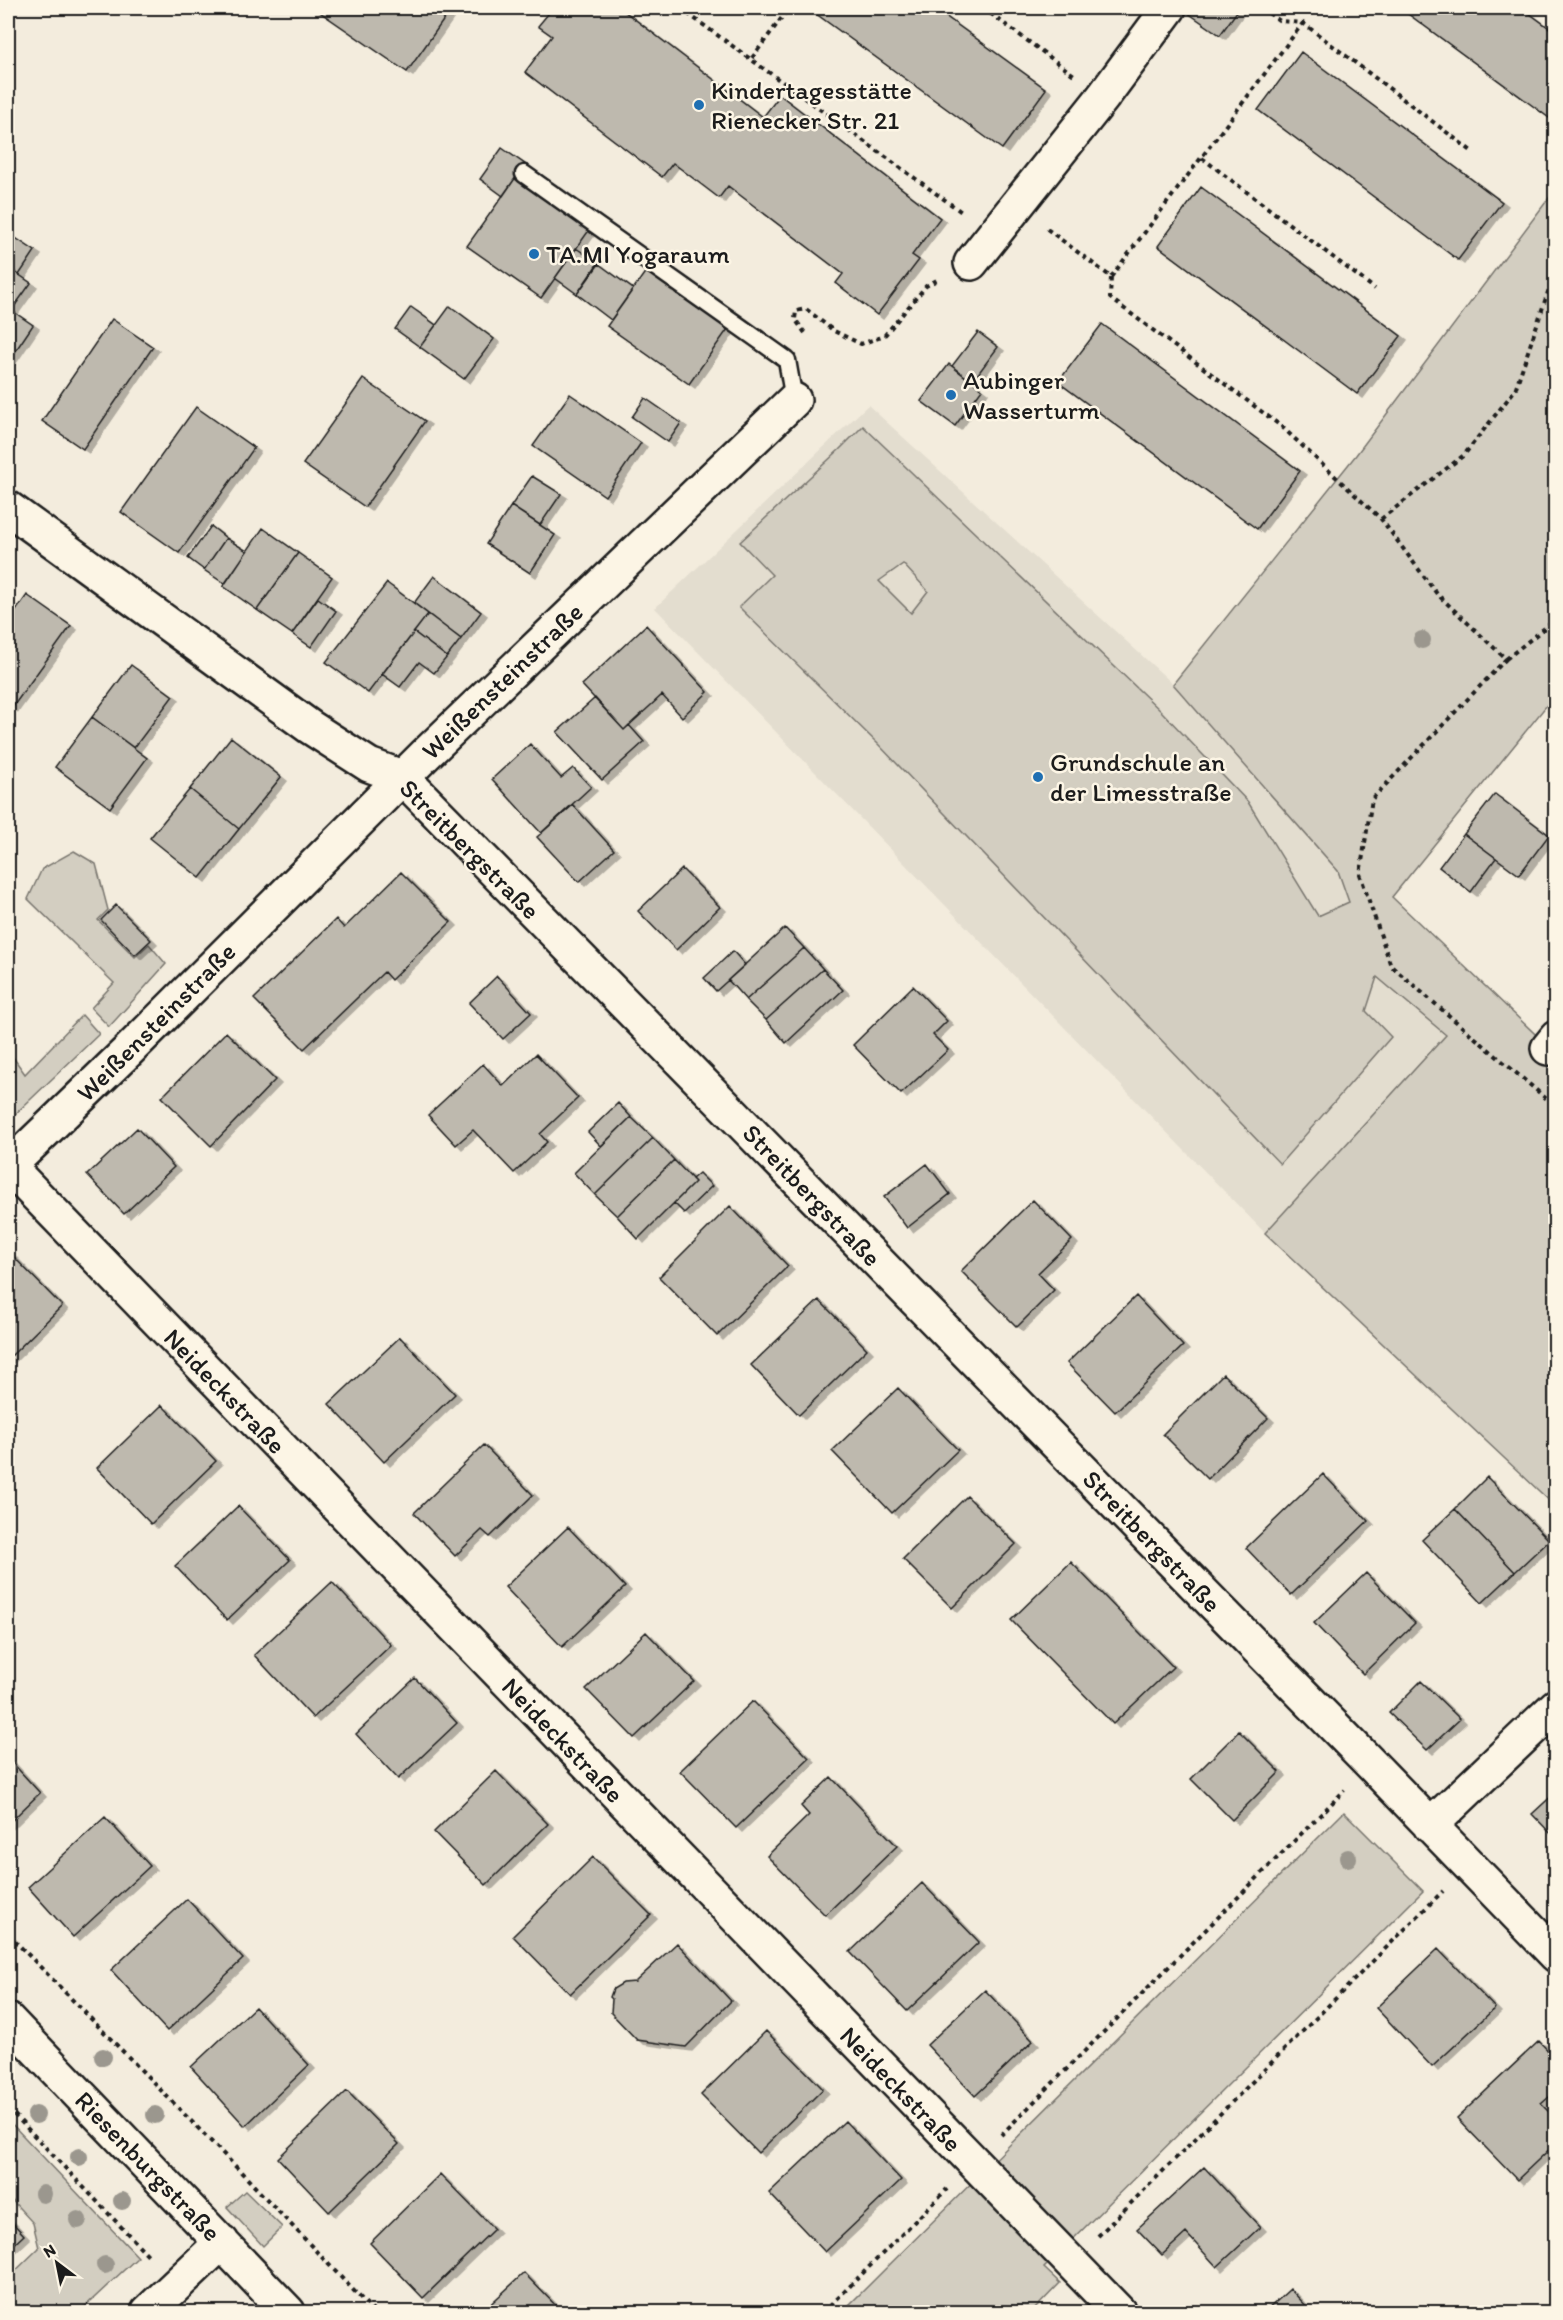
<svg xmlns="http://www.w3.org/2000/svg" width="1563" height="2320" viewBox="0 0 1563 2320" font-family="Itim,sans-serif">
<style>
.built{fill:#e3ddcf}
.green{fill:#d3cec1;stroke:#78756e;stroke-width:1.5;fill-rule:evenodd}
.building{fill:#beb9ae;stroke:#1c1c1c;stroke-width:1.5;filter:url(#shadow)}
.lines{fill:none;stroke-linecap:round;stroke-linejoin:round}
.lane-casing{stroke:#1c1c1c;stroke-width:21}
.street-casing{stroke:#1c1c1c;stroke-width:38}
.path{stroke:#1c1c1c;stroke-width:4;stroke-dasharray:4.5 4.5;stroke-linecap:butt}
.lane{stroke:#fcf5e5;stroke-width:16}
.street{stroke:#fcf5e5;stroke-width:33}
.tree{fill:#9b978e}
.poi-dot{fill:#1f6fb2;stroke:#fcf5e5;stroke-width:2}
.labels{text-anchor:middle;dominant-baseline:central;stroke-width:5;stroke-linejoin:round;paint-order:stroke}
.poi-label{font-size:26px;fill:#1c1c1c;stroke:#fcf5e5;text-anchor:start}
.street-label{font-size:26px;fill:#1c1c1c;stroke:#fcf5e5}
</style>
<defs>
<filter id="shadow"><feDropShadow dx="6" dy="4" stdDeviation="0" flood-color="#0004"/></filter>
</defs>
<rect width="100%" height="100%" fill="#f3ecdd"/>
<filter id="ink" filterUnits="userSpaceOnUse"><feTurbulence type="fractalNoise" baseFrequency=".0167" numOctaves="2"/><feDisplacementMap in="SourceGraphic" scale="12" xChannelSelector="R" yChannelSelector="G"/><feConvolveMatrix kernelMatrix="1 2 1 2 8 2 1 2 1" color-interpolation-filters="sRGB"/></filter>
<g filter="url(#ink)">
<path class="built" d="M868 405 1173 684 1338 871 1378 977 1446 1035 1265 1233 655 608Z"/>
<path class="green" d="M1555 190V695L1392 897 1555 1053V1506L1265 1233 1446 1035 1377 977 1366 1011 1391 1037 1280 1164 878 744 739 607 772 575 740 542 839 450 863 426 1162 712 1248 802 1318 916 1349 902 1338 871 1173 684 1356 455ZM903 564 928 591 911 613 879 581Z
M74 851 96 864 108 910 98 920 135 957 149 944 166 964 109 1027 91 1008 114 983 28 899 42 869Z
M82 1015 99 1034 8 1121V1050L25 1074Z
M1344 1812 1423 1891 1044 2268 1060 2283 1032 2312H842Z
M8 2120 138 2257 79 2312H8V2278L39 2248 33 2223 8 2196Z
M245 2191 282 2227 263 2246 227 2207Z"/>
<path class="building" d="M314 8H452L407 72Z
M553 8H620L763 117 780 95 940 218 912 255 919 260 877 315 836 283 843 274 728 186 719 198 673 163 662 177 525 72 552 36 538 26Z
M808 8H934L1046 89 1002 149Z
M1193 8H1235L1238 10 1220 35 1188 13Z
M1400 8H1522L1556 33V123Z
M1301 52 1502 202 1458 260 1258 110Z
M502 148 529 167 520 180 516 177 503 196 480 179Z
M516 177 590 229 541 298 467 246Z
M1201 187 1401 336 1357 394 1158 246Z
M11 235 35 251 19 275 9 268 8 271V239Z
M576 248 598 263 577 294 555 278Z
M599 264 633 289 611 320 577 294Z
M9 268 31 283 11 311 8 308Z
M646 271 728 329 689 384 607 326Z
M450 306 494 339 464 379 420 347Z
M411 307 436 325 420 347 395 329Z
M8 308 33 325 8 362Z
M112 319 153 347 83 449 42 421Z
M1102 324 1300 471 1257 529 1058 382Z
M978 332 998 347 972 382 952 366Z
M949 364 982 389 955 426 921 401Z
M363 379 425 421 365 507 303 464Z
M570 394 641 443 605 496 533 446Z
M645 398 681 423 668 442 632 417Z
M196 407 254 448 179 553 121 512Z
M532 476 561 494 540 525 511 506Z
M511 506 555 535 530 573 486 544Z
M211 526 226 538 204 570 188 558Z
M263 528 298 553 257 610 223 586Z
M226 538 247 551 225 584 204 570Z
M298 553 332 577 292 634 257 610Z
M434 576 481 612 461 639 414 603Z
M387 583 428 614 368 693 326 662Z
M27 595 71 626 12 708 8 705V622Z
M318 598 336 611 311 647 292 634Z
M428 614 461 639 447 657 414 632Z
M646 625 708 692 682 717 662 695 624 730 582 685Z
M414 632 447 657 434 673 419 662 400 687 382 674Z
M131 665 173 696 134 748 92 717Z
M595 698 624 730 629 725 644 742 602 780 557 732Z
M92 717 147 758 110 808 55 767Z
M231 737 281 777 239 829 190 789Z
M530 744 561 778 573 768 591 787 541 833 492 779Z
M190 789 239 829 200 878 150 838Z
M1495 794 1549 835 1519 875 1464 834Z
M573 805 614 850 579 882 537 837Z
M1464 834 1496 858 1471 892 1439 867Z
M682 869 720 907 676 950 638 911Z
M401 872 451 922 391 980 384 972 304 1049 254 999 336 919 344 928Z
M116 905 151 940 135 955 101 920Z
M785 928 804 948 746 1000 728 980Z
M804 948 823 969 766 1020 746 1000Z
M733 951 745 965 716 991 704 978Z
M823 969 843 990 786 1043 766 1020Z
M497 976 531 1013 503 1039 469 1003Z
M913 986 947 1021 933 1035 948 1050 901 1094 853 1045Z
M226 1032 275 1080 211 1146 162 1097Z
M536 1054 578 1098 540 1134 547 1142 514 1173 473 1130 456 1145 428 1115 483 1064 503 1086Z
M618 1103 631 1117 601 1146 588 1132Z
M631 1117 653 1138 595 1195 574 1173Z
M137 1128 174 1167 124 1214 87 1175Z
M653 1138 674 1160 617 1216 595 1195Z
M674 1160 695 1182 638 1239 617 1216Z
M927 1164 950 1194 907 1228 884 1197Z
M699 1173 712 1186 684 1213 674 1203 695 1182 692 1179Z
M1033 1200 1072 1240 1038 1273 1054 1290 1017 1327 961 1271Z
M730 1206 788 1266 717 1336 659 1277Z
M8 1251 62 1306 8 1359Z
M1136 1296 1183 1346 1115 1412 1067 1363Z
M819 1300 867 1349 799 1415 751 1365Z
M400 1337 455 1394 384 1462 329 1404Z
M1223 1374 1268 1418 1208 1479 1163 1434Z
M898 1388 958 1450 892 1513 832 1451Z
M162 1405 216 1461 151 1524 97 1468Z
M484 1445 533 1495 490 1537 482 1530 455 1556 414 1513Z
M1323 1474 1368 1521 1291 1595 1246 1548Z
M1487 1477 1549 1540 1515 1572 1455 1509Z
M967 1496 1016 1544 952 1608 903 1559Z
M238 1506 290 1560 227 1620 175 1566Z
M1455 1509 1515 1572 1482 1603 1422 1540Z
M568 1527 625 1587 562 1647 505 1587Z
M1071 1562 1173 1667 1113 1724 1011 1620Z
M1366 1573 1415 1623 1363 1674 1314 1623Z
M332 1582 391 1645 313 1718 254 1655Z
M646 1632 694 1681 634 1738 586 1689Z
M415 1678 457 1723 398 1779 356 1734Z
M1421 1681 1460 1719 1427 1750 1389 1713Z
M753 1701 809 1758 736 1828 680 1771Z
M1239 1731 1280 1772 1232 1820 1191 1779Z
M8 1758 40 1793 8 1824Z
M496 1771 548 1824 486 1885 434 1832Z
M831 1777 897 1846 825 1915 767 1856 809 1815 801 1806Z
M1556 1792V1839L1532 1814Z
M105 1817 150 1866 73 1937 28 1887Z
M593 1857 651 1915 570 1994 513 1936Z
M922 1883 979 1942 907 2011 850 1952Z
M187 1899 243 1959 167 2031 111 1970Z
M677 1943 731 2001 686 2047 637 2040 611 2013 612 1999 610 1997 613 1989 623 1983 635 1982Z
M1438 1949 1495 2008 1432 2067 1376 2008Z
M985 1990 1033 2041 975 2096 927 2045Z
M255 2007 309 2065 245 2126 191 2067Z
M766 2031 823 2089 758 2153 701 2095Z
M1539 2041 1556 2059V2091L1541 2104 1556 2119V2143L1517 2180 1457 2118Z
M347 2091 399 2144 329 2212 278 2158Z
M845 2121 901 2180 825 2252 769 2193Z
M1204 2167 1260 2227 1217 2267 1186 2233 1162 2255 1137 2229Z
M440 2174 494 2229 423 2298 370 2243Z
M8 2218 24 2235 8 2250Z
M524 2273 562 2312H482Z
M1290 2289 1312 2312H1265Z"/>
<g class="lines">
<defs>
<path id="lane" d="M524 174 787 360 794 400"/>
<path id="street" d="M971 263 1103 97 1169 8
M8 508 310 727 369 765 402 777 1371 1764 1556 1955
M1548 1048 1556 1038
M8 1166 1119 2312
M8 1167 127 1052 425 755 794 400
M1430 1826 1556 1706
M8 2020 288 2312
M148 2312 222 2242"/>
</defs>
<use href="#lane" class="lane-casing"/>
<use href="#street" class="street-casing"/>
<path class="path" d="M680 8 963 213
M983 8 1074 75
M1261 8 1280 21 1303 23 1474 153
M752 58 789 8
M1202 158 1375 289
M1047 229 1111 277 1110 298 1281 426 1381 519 1437 594 1506 659 1372 799 1360 874 1391 966 1556 1107
M1111 277 1303 23
M805 333 795 319 796 311 806 309 834 331 861 344 884 336 926 286 937 280
M1381 519 1464 455 1515 390 1550 286 1556 279
M1506 659 1556 619
M8 1934 241 2172 374 2312
M8 2108 149 2256
M1001 2135 1345 1790
M1098 2236 1443 1891
M824 2312 947 2189"/>
<use href="#lane" class="lane"/>
<use href="#street" class="street"/>
</g>
<g class="tree">
<circle cx="1422" cy="640" r="9"/>
<circle cx="1348" cy="1858" r="9"/>
<circle cx="103" cy="2057" r="9"/>
<circle cx="36" cy="2115" r="9"/>
<circle cx="155" cy="2115" r="9"/>
<circle cx="79" cy="2157" r="9"/>
<circle cx="43" cy="2194" r="9"/>
<circle cx="122" cy="2201" r="9"/>
<circle cx="78" cy="2220" r="9"/>
<circle cx="105" cy="2265" r="9"/>
</g>
</g>
<g class="poi-dot">
<circle cx="699" cy="105" r="6"/>
<circle cx="534" cy="254" r="6"/>
<circle cx="951" cy="395" r="6"/>
<circle cx="1038" cy="777" r="6"/>
</g>
<g class="labels">
<g class="poi-label">
<text x="711" y="90">Kindertagesstätte<tspan x="711" dy="30">Rienecker Str. 21</tspan></text>
<text x="546" y="254">TA.MI Yogaraum</text>
<text x="963" y="380">Aubinger<tspan x="963" dy="30">Wasserturm</tspan></text>
<text x="1050" y="762">Grundschule an<tspan x="1050" dy="30">der Limesstraße</tspan></text>
</g>
<g class="street-label">
<text transform="translate(502 681) rotate(-44)">Weißensteinstraße</text>
<text transform="translate(470 849) rotate(45)">Streitbergstraße</text>
<text transform="translate(156 1022) rotate(-45)">Weißensteinstraße</text>
<text transform="translate(812 1195) rotate(46)">Streitbergstraße</text>
<text transform="translate(225 1391) rotate(46)">Neideckstraße</text>
<text transform="translate(1152 1541) rotate(46)">Streitbergstraße</text>
<text transform="translate(563 1740) rotate(46)">Neideckstraße</text>
<text transform="translate(901 2089) rotate(46)">Neideckstraße</text>
<text transform="translate(148 2166) rotate(46)">Riesenburgstraße</text>
</g>
</g>
<rect width="1563" height="2320" fill="none" stroke="#fcf5e5" stroke-width="30"/>
<rect x="15" y="15" width="1533" height="2290" fill="none" stroke="#1c1c1c" stroke-width="2" filter="url(#ink)"/>
<g transform="translate(57 2263) rotate(328)" stroke="#fcf5e5" stroke-width="4.5" paint-order="stroke">
<path d="M0-4.5L10 22L0 15L-10 22Z" fill="#1c1c1c"/>
<text y="-9" font-size="16" font-weight="bold" text-anchor="middle" fill="#1c1c1c">N</text>
</g>
</svg>
